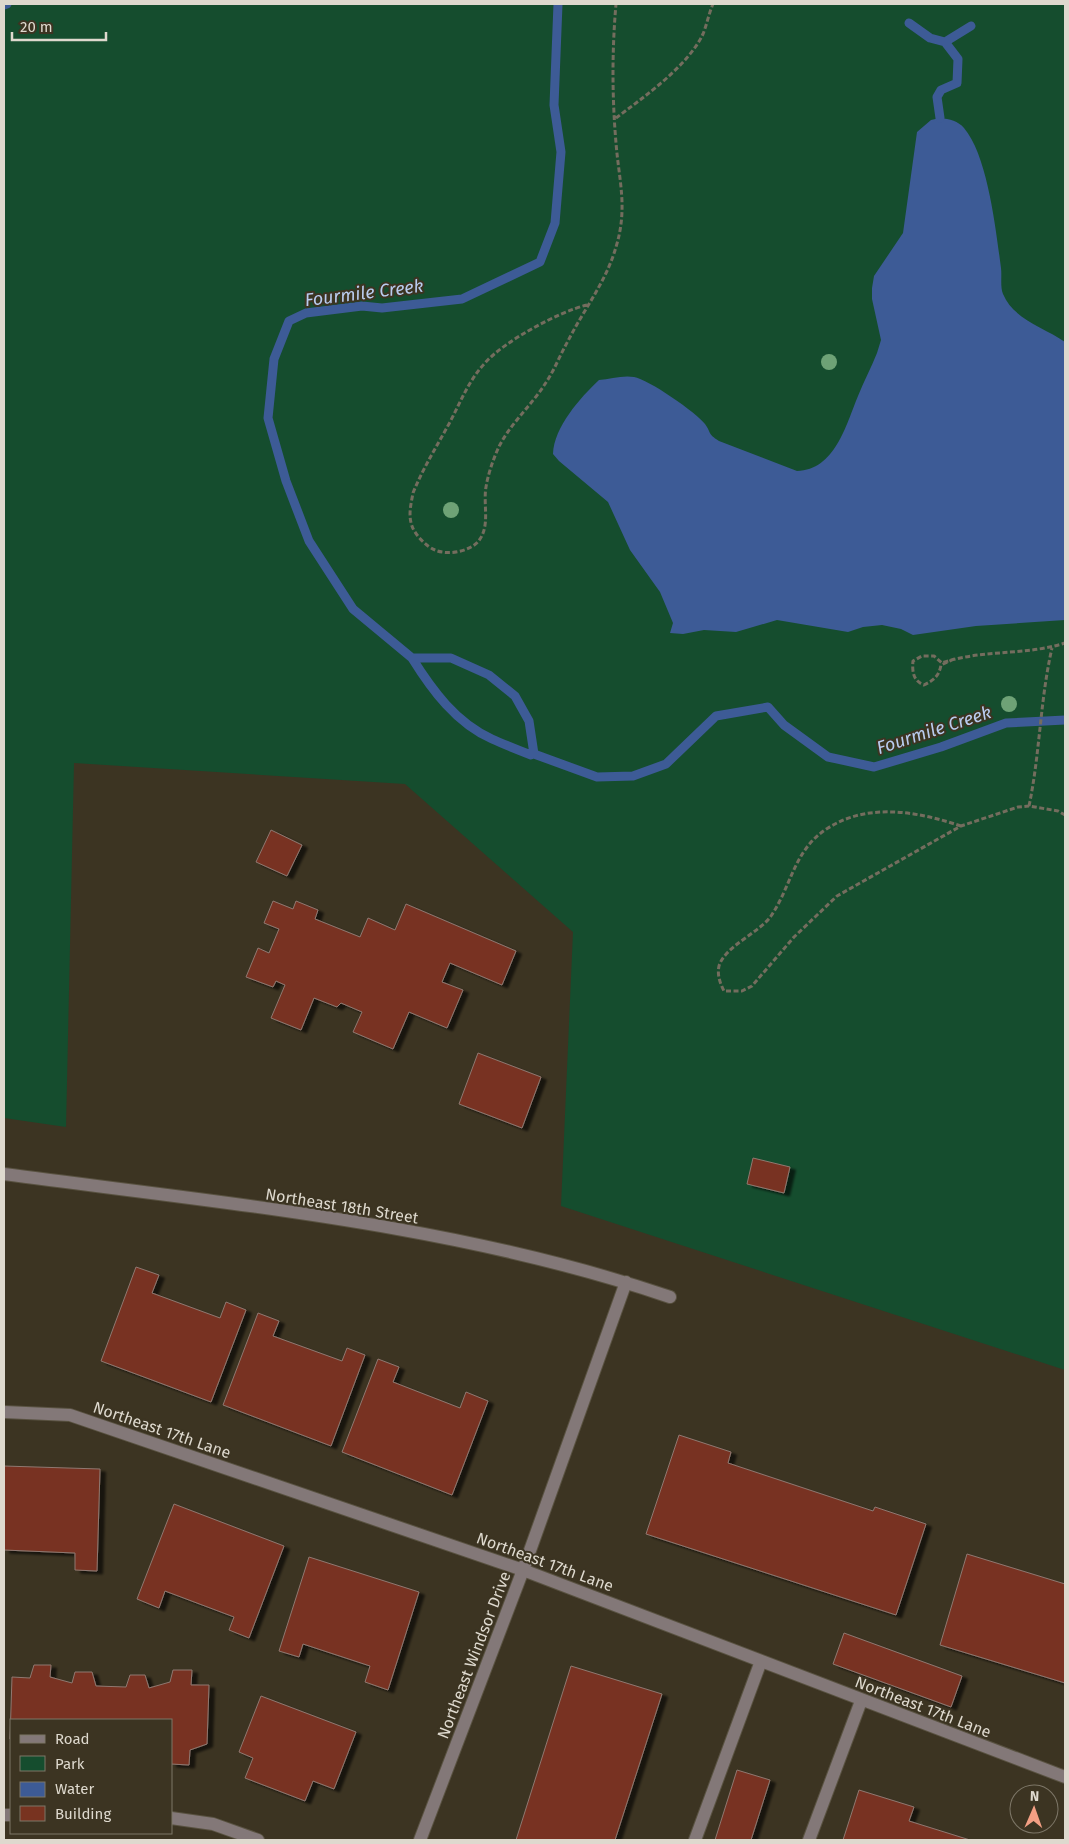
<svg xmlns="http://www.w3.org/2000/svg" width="1069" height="1844" viewBox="0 0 1069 1844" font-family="'Fira Sans',sans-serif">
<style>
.green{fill:#154d2e}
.water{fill:#3d5b96}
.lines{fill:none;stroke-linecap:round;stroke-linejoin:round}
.stream{stroke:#3d5b96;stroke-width:9}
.building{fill:#783320;stroke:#8f7871;filter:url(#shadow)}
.minor-casing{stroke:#595241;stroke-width:14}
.path{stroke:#746d5e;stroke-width:3;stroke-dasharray:5 2.5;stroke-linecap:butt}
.minor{stroke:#837878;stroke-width:12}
.tree{fill:#6ea276}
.labels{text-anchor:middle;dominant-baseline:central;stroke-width:4;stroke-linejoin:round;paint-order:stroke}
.street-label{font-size:16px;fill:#ded9ce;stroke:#3c3422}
.water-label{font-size:18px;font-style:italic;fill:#b9ccef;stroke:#3c3422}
</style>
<defs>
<filter id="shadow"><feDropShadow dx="5.5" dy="3" stdDeviation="1" flood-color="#0009"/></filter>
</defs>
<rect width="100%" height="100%" fill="#3c3422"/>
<path class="green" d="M4 4H1065V1370L561 1206 573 932 405 784 74 763 66 1127 4 1118Z"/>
<path class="water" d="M940 118C950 119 958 121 964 128 988 156 996 231 1001 268 1002 276 1000 287 1003 294 1014 320 1044 327 1065 342V620L976 626 913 635 901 629 882 625 863 627 848 632 777 620 736 632 704 630 683 634 670 633 673 623 660 592 630 550 608 502 559 461 553 454C554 427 580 398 599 380 610 379 623 375 634 377 648 379 697 413 705 424 712 434 707 433 719 441L797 471C835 470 846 425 858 396 864 381 871 368 877 353L881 340 872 299V288L874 276 903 233 917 132 931 120Z"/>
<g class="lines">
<path class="stream" d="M558 4 554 105 561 152 555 223 540 262 462 299 382 308 362 306 306 313 289 321 274 359 268 418 286 481 309 541 353 609 412 658H451L489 675 515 696 529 721 534 754 597 777 633 776 666 764 716 716 768 707 784 725 828 757 874 767 941 747 1006 723 1065 720
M4 5 7 4
M909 23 930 38 945 42 958 59 957 83 941 90 937 97 940 118
M945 42 971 26
M412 658C432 690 456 723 492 739 505 745 518 750 531 755"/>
</g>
<path class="building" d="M271 830 302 845 287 876 256 862Z
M273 901 293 909 296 901 318 910 315 919 360 937 368 918 395 930 406 904 516 951 502 985 450 963 442 982 463 990 447 1028 409 1012 393 1049 353 1032 362 1012 341 1003 337 1007 314 998 301 1030 271 1018 285 985 276 981 273 987 246 977 258 948 269 953 279 929 264 923Z
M478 1053 541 1077 522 1128 459 1104Z
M753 1158 790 1167 784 1193 747 1184Z
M136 1267 159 1275 152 1293 220 1318 226 1302 246 1310 211 1402 101 1361Z
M258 1313 279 1321 273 1336 342 1361 347 1348 365 1355 331 1446 223 1405Z
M378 1359 399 1367 393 1382 460 1408 466 1392 488 1401 452 1495 342 1452Z
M679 1435 731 1452 728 1463 873 1511 875 1507 926 1524 896 1615 646 1534Z
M4 1466 100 1469 97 1571 75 1570V1553L4 1550Z
M174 1504 284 1546 249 1638 229 1630 234 1617 165 1591 159 1608 137 1599Z
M967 1554 1065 1584V1683L940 1645Z
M309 1557 419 1592 388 1690 365 1682 370 1666 303 1644 299 1657 279 1651Z
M844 1633 962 1676 951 1707 833 1664Z
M34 1665H51L50 1677 72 1683 75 1672H92L96 1686 126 1687 130 1675H145L149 1688 170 1682 173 1670H192L191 1685H209L207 1744 190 1750 189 1765 171 1764V1720H11L10 1739 12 1677 30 1678Z
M571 1666 662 1694 615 1840H516Z
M261 1696 356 1732 334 1789 313 1781 305 1801 245 1778 253 1758 239 1752Z
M737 1770 770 1780 751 1840H715Z
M859 1790 914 1807 909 1821 970 1840H843Z"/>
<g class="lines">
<defs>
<path id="minor" d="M4 1174C227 1204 456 1224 670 1297
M4 1412 70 1415 523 1570 1065 1777
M4 1815H11
M171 1818 213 1824 258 1840
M420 1840 523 1570 626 1282
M695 1840 761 1661
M809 1840 861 1701"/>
</defs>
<use href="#minor" class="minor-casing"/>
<path class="path" d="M616 118C644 97 688 66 703 34 707 24 709 13 713 4
M587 305C560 311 503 342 485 363 469 380 461 401 450 422 437 446 423 468 413 493 411 504 408 515 412 526 415 535 427 547 435 550 448 556 473 551 480 539 490 524 483 504 486 487 488 475 492 463 497 451 507 427 531 406 545 384 554 371 560 355 568 341 584 309 606 282 616 247 628 208 619 181 616 143 612 96 612 50 616 4
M954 659 941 665C939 676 934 680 924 685 913 681 912 671 913 661L922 656H934L942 663C982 649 1025 656 1065 643
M1029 806C1040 754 1040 700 1052 648
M961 826C919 812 869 802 828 828 794 849 792 885 771 916 759 933 725 946 719 966 717 975 720 983 724 991H742L752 986 794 937 837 896 961 826 1018 807 1029 806 1058 811 1065 815"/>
<use href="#minor" class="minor"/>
</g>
<g class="tree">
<circle cx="829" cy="362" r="8"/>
<circle cx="451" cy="510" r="8"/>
<circle cx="1009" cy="704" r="8"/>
</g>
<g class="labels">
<g class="street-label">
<text transform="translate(342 1206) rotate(9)">Northeast 18th Street</text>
<text transform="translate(162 1430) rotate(19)">Northeast 17th Lane</text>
<text transform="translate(545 1562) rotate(20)">Northeast 17th Lane</text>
<text transform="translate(474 1655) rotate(-69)">Northeast Windsor Drive</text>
<text transform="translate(923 1707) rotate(21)">Northeast 17th Lane</text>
</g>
<g class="water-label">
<text transform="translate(364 293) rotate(-7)">Fourmile Creek</text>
<text transform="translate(934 730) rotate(-18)">Fourmile Creek</text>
</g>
</g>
<rect width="1069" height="1844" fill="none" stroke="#ded9ce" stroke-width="10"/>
<rect x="10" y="1719" width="162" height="115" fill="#3c3422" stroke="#7d7667"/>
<rect x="20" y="1735" width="25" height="8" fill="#837878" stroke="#7d7667"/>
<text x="55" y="1744" font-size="15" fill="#ded9ce">Road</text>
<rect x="20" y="1756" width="25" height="15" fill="#154d2e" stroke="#7d7667"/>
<text x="55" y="1769" font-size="15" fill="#ded9ce">Park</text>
<rect x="20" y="1782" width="25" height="15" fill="#3d5b96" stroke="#7d7667"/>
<text x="55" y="1794" font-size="15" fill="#ded9ce">Water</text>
<rect x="20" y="1806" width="25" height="15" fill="#783320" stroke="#7d7667"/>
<text x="55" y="1819" font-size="15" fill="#ded9ce">Building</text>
<g transform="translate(1034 1809) rotate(2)"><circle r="24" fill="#3c3422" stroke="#7d7667"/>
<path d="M0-4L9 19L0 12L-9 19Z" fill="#f39f84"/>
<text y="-8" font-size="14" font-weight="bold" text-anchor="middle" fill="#ded9ce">N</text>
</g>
<path d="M12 32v8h94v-8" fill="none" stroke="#ded9ce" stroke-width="2.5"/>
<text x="20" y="32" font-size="15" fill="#ded9ce" stroke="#3c3422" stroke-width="4" paint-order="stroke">20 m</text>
</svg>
